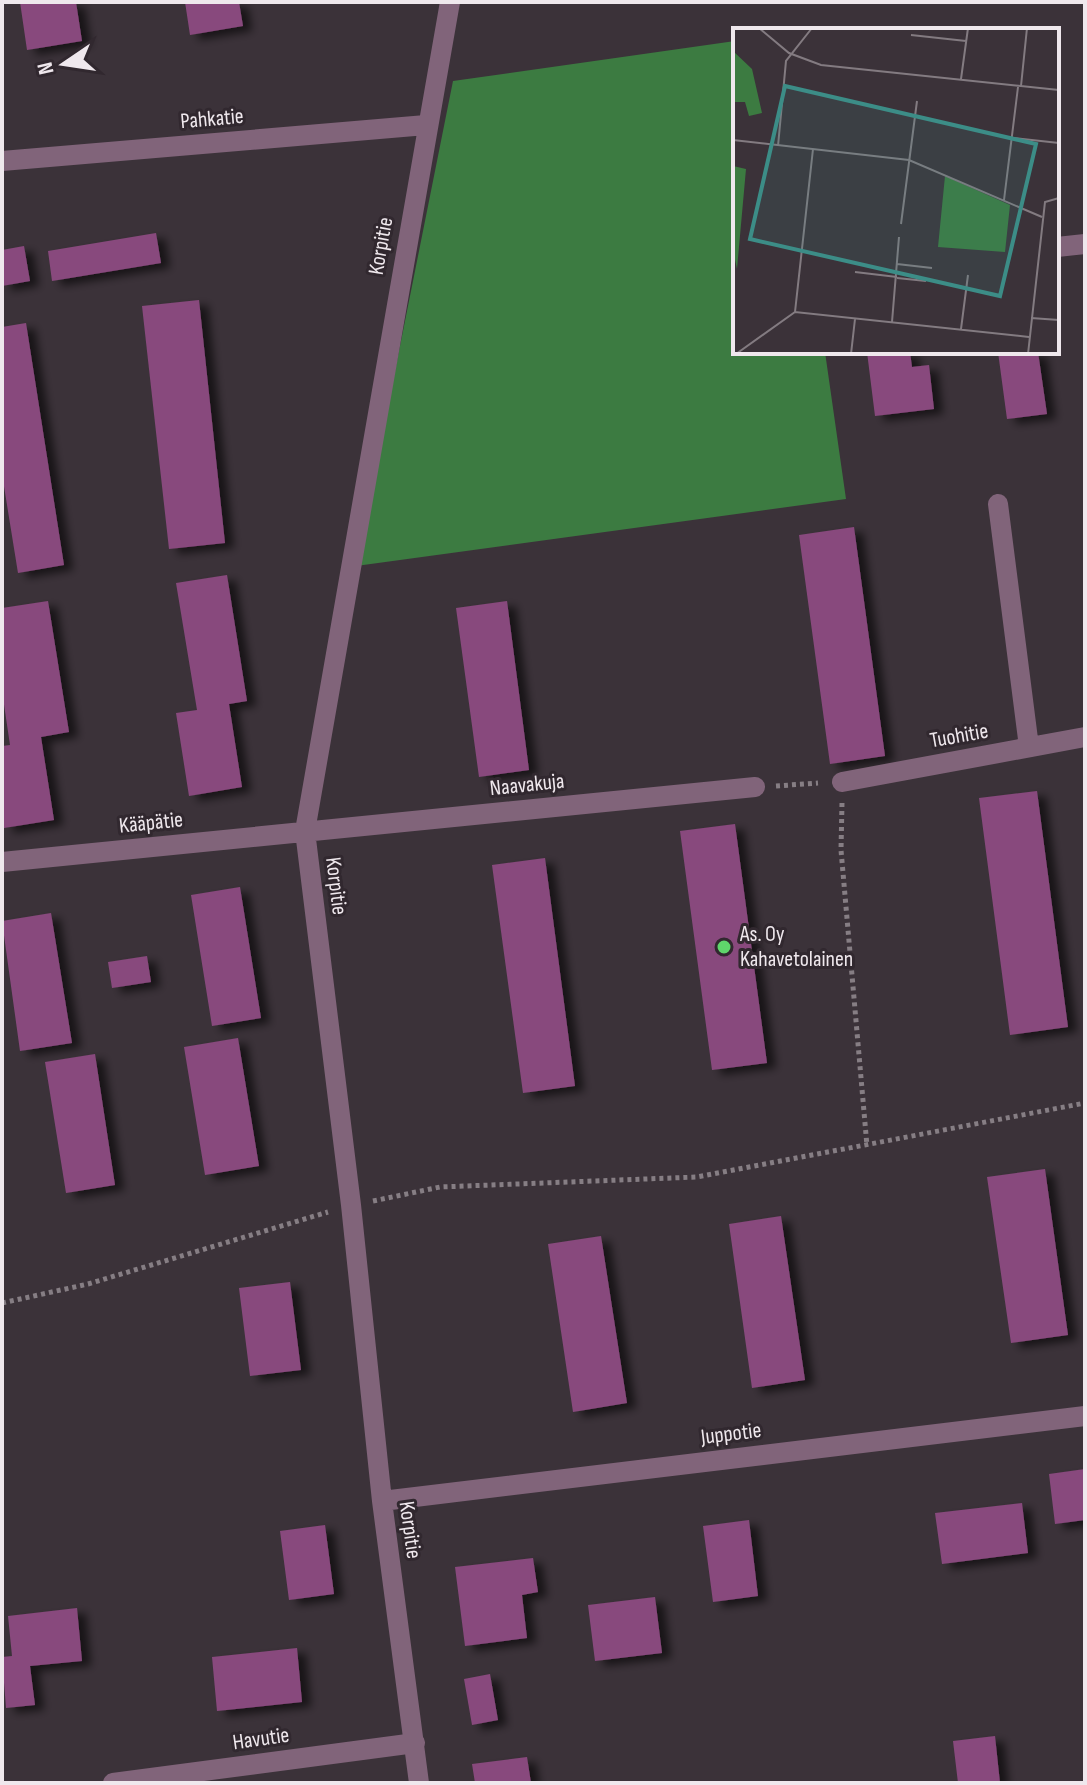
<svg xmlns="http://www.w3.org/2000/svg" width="1087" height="1785" viewBox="0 0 1087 1785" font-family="'Sofia Sans Condensed',sans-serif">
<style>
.forest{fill:#3c7b41}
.building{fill:#88497d;filter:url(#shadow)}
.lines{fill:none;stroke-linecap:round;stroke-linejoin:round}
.path{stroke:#867e84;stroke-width:5;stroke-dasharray:4 4;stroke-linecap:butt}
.minor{stroke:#81647a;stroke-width:20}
.poi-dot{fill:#5fd56b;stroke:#31282f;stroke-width:3}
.labels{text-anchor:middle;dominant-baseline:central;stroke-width:6;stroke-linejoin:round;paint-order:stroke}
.street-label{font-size:22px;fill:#efe8ed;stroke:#31282f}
.poi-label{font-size:22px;fill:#efe8ed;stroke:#31282f;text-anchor:start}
.inset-road{fill:none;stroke:#837b81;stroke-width:2}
.view{fill:#3c8d87;fill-opacity:0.15;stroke:#3c8d87;stroke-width:4}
.inset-edge{fill:none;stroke:#efe8ed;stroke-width:4}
</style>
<defs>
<filter id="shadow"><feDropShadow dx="9" dy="5" stdDeviation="4" flood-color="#0009"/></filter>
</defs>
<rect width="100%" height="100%" fill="#3b3239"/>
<path class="forest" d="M735 41V352H825L846 499 356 566 453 81Z"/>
<path class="building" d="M20 2H76L82 41 27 50Z
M185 2H239L243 26 190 35Z
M156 233 161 263 52 281 48 251Z
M24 246 30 281 2 286V250Z
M199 300 225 543 169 549 142 306Z
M26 323 64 565 18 573 2 474V327Z
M867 352H910L912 367 929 365 934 409 875 416Z
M998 352H1038L1047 414 1007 419Z
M854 527 885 756 830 764 799 535Z
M227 575 247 701 229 704 242 787 189 796 176 713 197 710 176 583Z
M48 601 69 732 41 737 54 820 4 828 2 746 10 745 2 691V608Z
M507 601 529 770 479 777 456 608Z
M1037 791 1068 1027 1010 1035 979 798Z
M735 824 767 1063 712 1070 680 831Z
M545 858 575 1086 523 1093 492 865Z
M240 887 261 1018 212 1026 191 895Z
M51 913 72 1043 20 1051 2 921Z
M147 956 151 982 112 988 108 962Z
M238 1038 259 1166 205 1175 184 1047Z
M95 1054 115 1185 66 1193 45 1062Z
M1045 1169 1068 1335 1011 1343 987 1177Z
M781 1216 805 1380 752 1388 729 1224Z
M601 1236 627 1403 573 1412 548 1244Z
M290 1282 301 1370 250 1376 239 1288Z
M1085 1469V1520L1055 1524 1049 1474Z
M1022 1503 1028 1553 942 1564 935 1513Z
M749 1520 758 1596 713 1602 703 1526Z
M325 1525 334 1594 289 1600 280 1531Z
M533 1558 538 1592 522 1595 527 1638 465 1646 455 1567Z
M655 1597 662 1653 595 1661 588 1605Z
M77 1608 82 1661 30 1666 35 1705 6 1708 2 1657 12 1656 8 1616Z
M297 1648 302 1702 217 1711 212 1657Z
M490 1674 498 1720 472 1725 464 1679Z
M995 1736 1000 1783H958L953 1741Z
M527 1757 531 1783H475L472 1764Z"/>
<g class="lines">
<path class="path" d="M776 786 818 783
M842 803 841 850 867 1146
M373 1201 440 1187 697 1177 1085 1103
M2 1303 88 1284 328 1212"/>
<path class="minor" d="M2 161 426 125
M1057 247 1085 244
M998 504 1029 747
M842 782 1085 737
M2 862 755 787
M382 1501 1085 1416
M113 1783 415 1743
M419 1783 382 1501 351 1205 305 831 450 2"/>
</g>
<circle class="poi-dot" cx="724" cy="947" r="8"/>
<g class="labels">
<g class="street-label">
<text transform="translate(212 119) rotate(-5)">Pahkatie</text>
<text transform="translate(381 246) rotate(-80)">Korpitie</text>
<text transform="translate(959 736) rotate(-10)">Tuohitie</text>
<text transform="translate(527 785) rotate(-6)">Naavakuja</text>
<text transform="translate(151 823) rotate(-6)">Kääpätie</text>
<text transform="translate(336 886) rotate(83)">Korpitie</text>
<text transform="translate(731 1434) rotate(-7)">Juppotie</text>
<text transform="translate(410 1530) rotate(82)">Korpitie</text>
<text transform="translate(261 1739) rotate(-8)">Havutie</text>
</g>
<g class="poi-label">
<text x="740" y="934">As. Oy<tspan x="740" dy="25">Kahavetolainen</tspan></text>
</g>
</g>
<g transform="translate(733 28)">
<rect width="326" height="326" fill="#3b3239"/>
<path d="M0 23 19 41 29 85 16 88 12 74H0ZM0 138 13 141 4 241 0 222ZM212 148 277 177 272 224 205 219Z" fill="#3c7b41"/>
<path class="inset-road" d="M26 0 56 25 88 37 326 62M178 7 233 13M228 51 235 0M288 58 294 0M280 110 326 115M0 112 176 132 309 189M45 118 53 33 79 0M271 172 285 59M168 196 184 73M164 236 199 240M122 244 164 249M164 250 193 253M62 284 80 121M298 290 326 292M159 294 166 209M228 301 235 247M3 326 62 284 296 309M118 326 122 291M295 326 312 174 326 170"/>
<path class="view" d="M52 58 303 116 267 268 17 211Z"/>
<rect width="326" height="326" class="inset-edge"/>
</g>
<rect width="1087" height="1785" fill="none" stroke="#efe8ed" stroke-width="8"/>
<g transform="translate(64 64) rotate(257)" stroke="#31282f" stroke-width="6" paint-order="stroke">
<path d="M0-6L14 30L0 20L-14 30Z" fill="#efe8ed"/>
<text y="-12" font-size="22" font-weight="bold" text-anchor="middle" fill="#efe8ed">N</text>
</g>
</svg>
